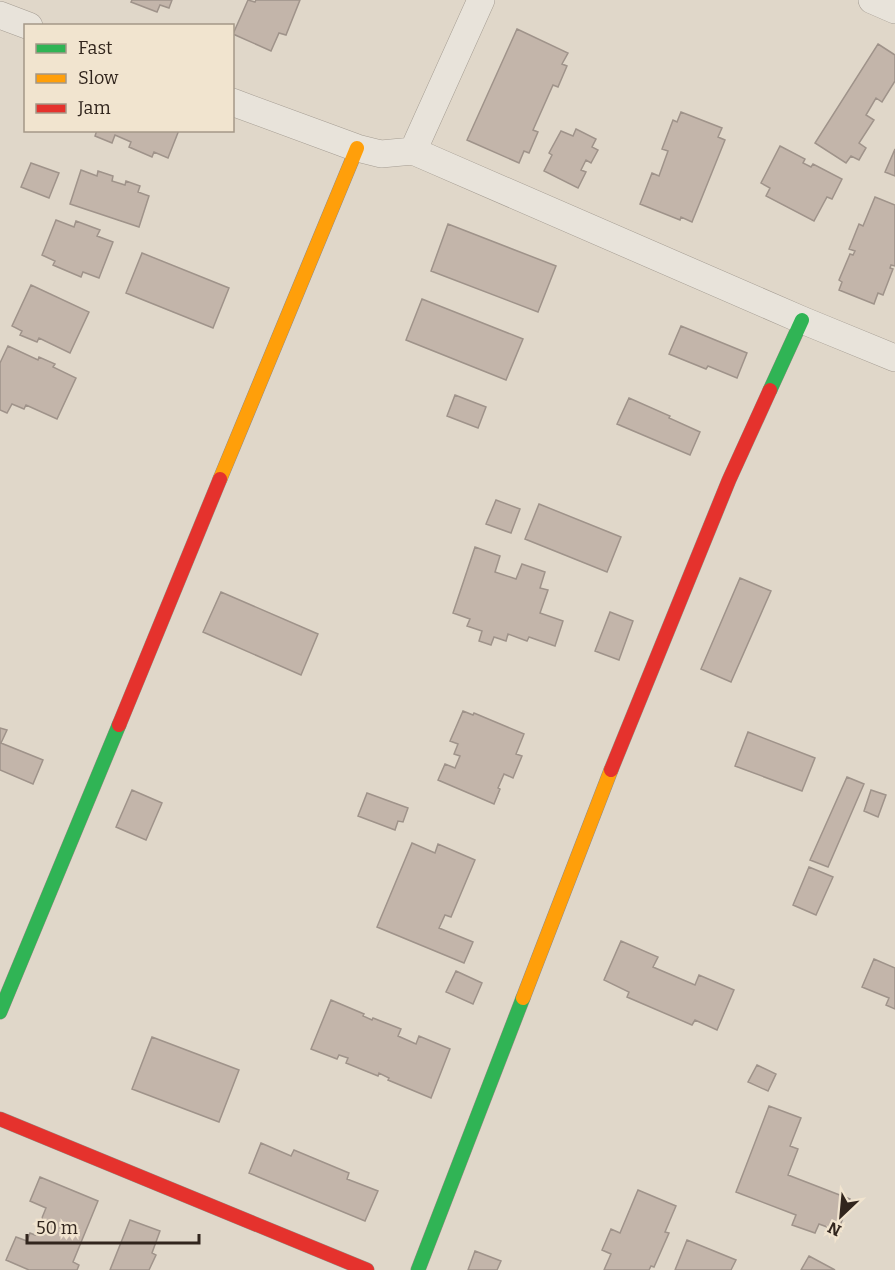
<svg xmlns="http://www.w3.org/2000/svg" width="895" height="1270" viewBox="0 0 895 1270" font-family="Bitter,serif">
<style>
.building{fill:#c3b5aa;stroke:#9f938a;stroke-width:1.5}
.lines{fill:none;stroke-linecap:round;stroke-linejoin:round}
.street-casing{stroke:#a59d93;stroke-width:28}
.fast-casing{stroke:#948c83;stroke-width:15}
.slow-casing{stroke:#948c83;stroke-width:15}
.jam-casing{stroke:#948c83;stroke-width:15}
.street{stroke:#e8e3da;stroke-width:27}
.fast{stroke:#30b455;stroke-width:14}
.slow{stroke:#ff9f0a;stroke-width:14}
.jam{stroke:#e5322d;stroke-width:14}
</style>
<rect width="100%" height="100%" fill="#e0d7c9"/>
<path class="building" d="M132 0H172L169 8 160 5 157 12 131 2Z
M248 0 255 2 256 0H300L286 35 279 33 271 51 233 34Z
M517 29 568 53 562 64 567 66 558 87 553 85 533 130 538 132 529 153 524 151 519 163 467 140Z
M878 44 895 55V81L882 102 876 98 866 115 874 120 859 143 866 148 859 160 851 156 846 163 815 143Z
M681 112 722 128 718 137 725 140 692 222 681 217 680 220 640 204 652 173 659 176 668 151 662 149 673 120 677 122Z
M576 129 596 139 592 147 598 150 591 163 586 160 581 170 586 172 578 188 544 171 552 155 549 153 561 131 573 136Z
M97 130H179L168 158 154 152 152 157 129 147 131 142 115 135 112 143 95 136Z
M780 146 805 159 803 163 811 167 813 164 842 179 832 199 827 197 814 221 766 196 770 188 761 183Z
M895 149V176L885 172Z
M31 163 59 173 49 198 21 187Z
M81 170 97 176 98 171 113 176 112 181 125 185 126 181 140 186 138 192 149 196 139 227 70 204Z
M875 197 895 205V266L891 265 890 268 893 269 883 295 878 293 874 304 839 290 842 282 839 280 850 254 853 255 855 251 849 249 859 224 863 226Z
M56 220 74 227 76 221 100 230 97 236 113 242 99 278 83 272 81 277 53 265 55 261 42 255Z
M448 224 556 266 538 312 431 271Z
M142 253 229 288 213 328 126 293Z
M31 285 89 312 70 353 39 338 37 342 20 335 22 331 12 326Z
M422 299 523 339 506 380 406 340Z
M681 326 747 353 737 378 708 366 706 369 669 354Z
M8 346 38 360 39 357 55 364 53 367 76 378 57 419 26 405 24 409 12 404 7 413 0 410V363Z
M455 395 486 407 478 428 447 416Z
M629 398 670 416 669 418 700 432 690 455 617 424Z
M496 500 520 509 511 533 486 524Z
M539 504 621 537 607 572 525 539Z
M475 547 500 556 495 572 516 579 522 564 545 572 540 588 548 590 540 613 563 621 555 646 529 637 527 641 508 634 506 641 494 637 491 645 479 641 482 631 467 626 470 619 453 613Z
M740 578 771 591 731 682 701 669Z
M221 592 318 634 301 675 203 632Z
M610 612 633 621 619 660 595 651Z
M463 711 473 715 474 713 524 734 516 754 522 756 513 778 504 774 498 788 500 789 494 804 438 780 445 764 455 768 460 756 454 754 458 744 450 741Z
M0 728 7 730 1 743 43 760 33 784 0 770Z
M748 732 815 758 802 791 735 766Z
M847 777 864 784 828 867 810 860Z
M132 790 162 803 146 840 116 827Z
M871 790 886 795 878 817 864 811Z
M367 793 408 808 403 822 398 821 395 830 358 816Z
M412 843 435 853 438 844 475 860 451 917 445 915 439 928 473 942 464 963 377 927Z
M809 867 833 877 816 915 793 905Z
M621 941 658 957 653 967 695 985 699 975 734 990 717 1030 695 1020 692 1025 627 997 629 992 604 980Z
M874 959 895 968V1009L886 1005 889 998 862 987Z
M456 971 482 983 473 1004 446 992Z
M331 1000 364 1014 363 1016 372 1020 373 1018 401 1029 398 1036 416 1044 419 1036 450 1049 431 1098 388 1080 389 1078 379 1073 378 1076 346 1063 348 1058 339 1055 337 1059 311 1049Z
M152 1037 239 1070 219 1122 132 1089Z
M757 1065 776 1074 768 1091 748 1082Z
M769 1106 801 1118 790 1146 798 1149 788 1175 850 1199 838 1231 819 1224 815 1233 792 1225 796 1215 736 1192Z
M261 1143 291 1156 294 1150 349 1173 347 1179 378 1191 365 1221 249 1173Z
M40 1177 98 1201 73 1262 79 1265 77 1270H29L6 1260 16 1237 27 1241 30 1233 35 1235 46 1208 30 1201Z
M638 1190 676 1206 665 1232 669 1233 654 1267 651 1266 649 1270H604L611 1254 602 1250 611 1229 620 1233Z
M130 1220 160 1231 152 1253 156 1255 149 1270H110Z
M687 1240 736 1260 731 1270H675Z
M475 1251 501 1261 497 1270H468Z
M809 1256 835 1270H801Z"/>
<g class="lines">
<defs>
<path id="street" d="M872 0 895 10
M0 15 29 26
M232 102 357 148 381 154 413 151 802 320 895 358
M413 151 481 0"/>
<path id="fast" d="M770 390 802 320
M0 1012 119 725
M418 1270 523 998"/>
<path id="slow" d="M220 479 357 148
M523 998 611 770"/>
<path id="jam" d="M119 725 220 479
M611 770 729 480 770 390
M0 1119 367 1270"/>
</defs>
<use href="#street" class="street-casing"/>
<use href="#fast" class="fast-casing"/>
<use href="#slow" class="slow-casing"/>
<use href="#jam" class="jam-casing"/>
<use href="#street" class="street"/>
<use href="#fast" class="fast"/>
<use href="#slow" class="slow"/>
<use href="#jam" class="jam"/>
</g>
<rect x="24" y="24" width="210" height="108" fill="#f1e4cf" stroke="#a49888" stroke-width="1.5"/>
<rect x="36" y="44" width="30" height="9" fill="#30b455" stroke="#a49888" stroke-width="1.5"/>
<text x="78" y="54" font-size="18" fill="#31251d">Fast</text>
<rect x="36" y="74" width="30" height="9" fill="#ff9f0a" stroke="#a49888" stroke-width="1.5"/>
<text x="78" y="84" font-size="18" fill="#31251d">Slow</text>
<rect x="36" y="104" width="30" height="9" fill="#e5322d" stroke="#a49888" stroke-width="1.5"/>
<text x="78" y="114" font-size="18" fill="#31251d">Jam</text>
<g transform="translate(841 1216) rotate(206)" stroke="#f1e4cf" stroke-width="4.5" paint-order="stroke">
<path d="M0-4.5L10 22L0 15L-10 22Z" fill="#31251d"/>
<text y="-9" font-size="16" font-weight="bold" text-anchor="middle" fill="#31251d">N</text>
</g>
<path d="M27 1234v9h172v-9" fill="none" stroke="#31251d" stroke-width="3"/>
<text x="36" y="1234" font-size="18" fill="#31251d" stroke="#f1e4cf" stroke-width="4.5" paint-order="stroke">50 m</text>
</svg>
